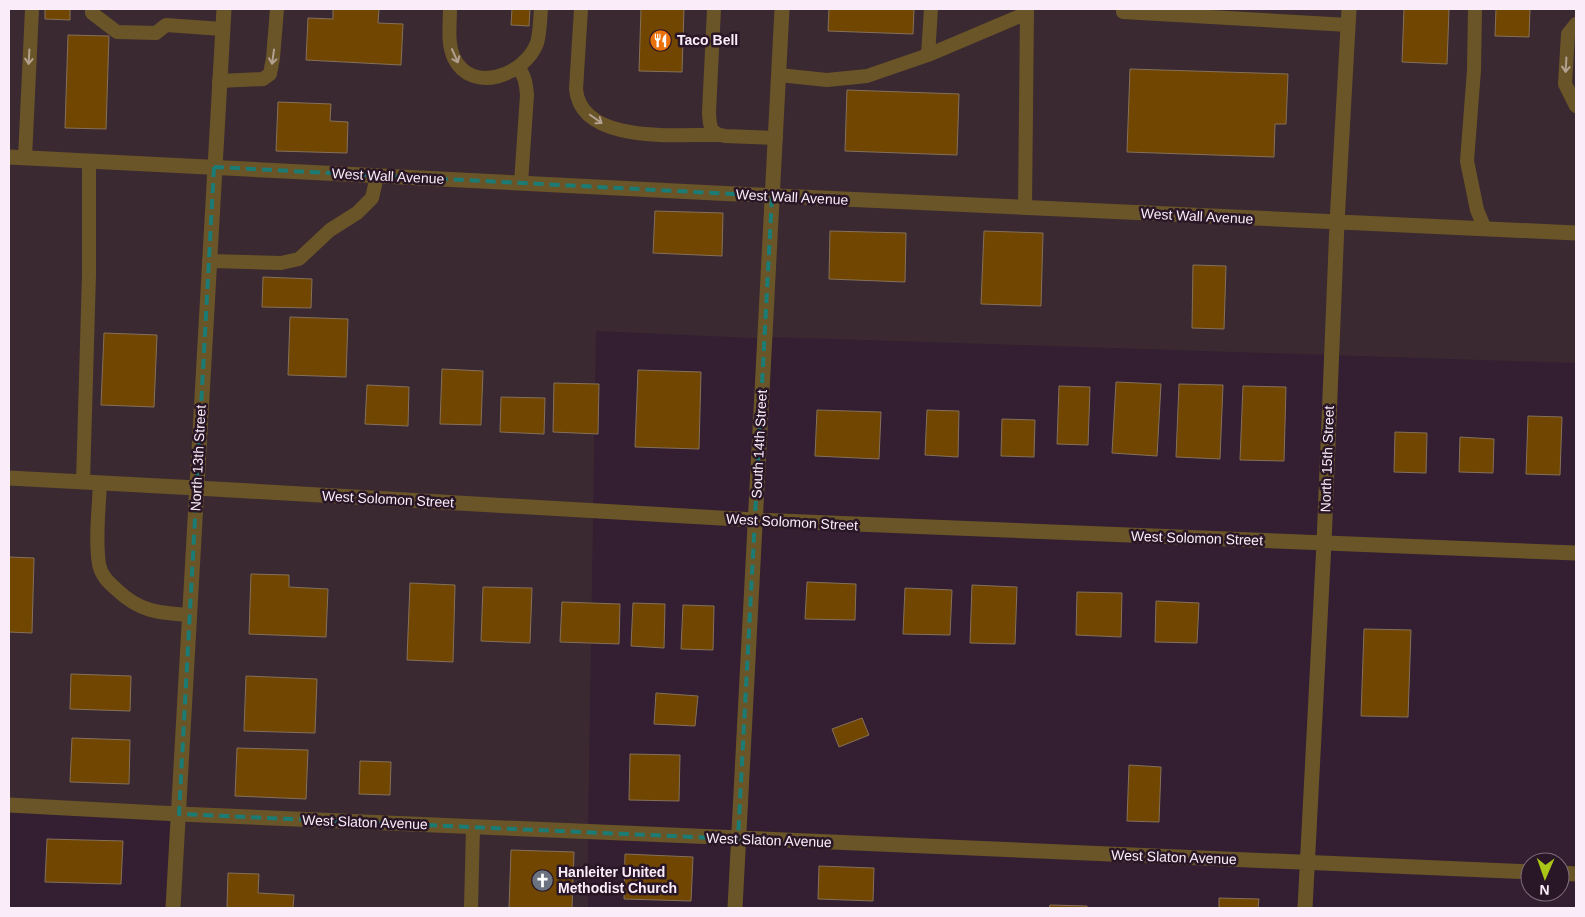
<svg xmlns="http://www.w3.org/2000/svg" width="1585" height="917" viewBox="0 0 1585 917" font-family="Arial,sans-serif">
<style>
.commercial{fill:#3b2931}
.building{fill:#704601;stroke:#857059}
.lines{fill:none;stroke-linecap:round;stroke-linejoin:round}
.service{stroke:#6a5528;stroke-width:14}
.minor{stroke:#6a5528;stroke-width:15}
.tertiary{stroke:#6a5528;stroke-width:15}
.oneway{stroke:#b2a090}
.marked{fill:none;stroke:#1b7c75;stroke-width:4;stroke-dasharray:10 6;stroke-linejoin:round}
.labels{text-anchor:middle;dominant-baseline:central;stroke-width:5;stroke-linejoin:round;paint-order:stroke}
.poi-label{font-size:14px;font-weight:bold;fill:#faecf8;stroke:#291627;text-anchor:start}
.street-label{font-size:14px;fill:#faecf8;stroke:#291627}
</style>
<rect width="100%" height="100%" fill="#331f31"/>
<path class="commercial" d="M9 9H1576V363L773 337V339L596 331 588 832V908H178L183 807 9 798Z"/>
<path class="building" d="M45 9H70V20L45 19Z
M333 9H379L378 23 403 24 401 65 306 60 308 18 333 19Z
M512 9H530L529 26 511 25Z
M641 9H684L682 72 639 71Z
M829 9H914L913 34 828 31Z
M1404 9H1449L1447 64 1402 62Z
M1496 9H1530L1529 37 1495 36Z
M68 35 109 36 106 129 65 128Z
M1130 69 1288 74 1286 124H1275L1274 157 1127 152Z
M847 90 959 94 957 155 845 151Z
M278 102 331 104 330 121 348 122 347 153 276 151Z
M655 211 723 213 722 256 653 253Z
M830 231 906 233 905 282 829 279Z
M984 231 1043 233 1041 306 981 304Z
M1193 265 1226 266 1224 329 1192 328Z
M263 277 312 279 311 308 262 307Z
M290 317 348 319 346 377 288 375Z
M104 333 157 335 154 407 101 405Z
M442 369 483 371 481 425 440 424Z
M638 370 701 372 699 449 635 447Z
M1116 382 1161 384 1157 456 1112 453Z
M554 383 599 384 598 434 553 432Z
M1179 384 1223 385 1220 459 1176 457Z
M367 385 409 387 408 426 365 424Z
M1059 386 1090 387 1088 445 1057 444Z
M1243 386 1286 387 1284 461 1240 460Z
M501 397 545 398 544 434 500 432Z
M817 410 881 412 879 459 815 456Z
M927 410 959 411 958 457 925 455Z
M1528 416 1562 417 1560 475 1526 474Z
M1002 419 1035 420 1034 457 1001 456Z
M1395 432 1427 433 1426 473 1394 472Z
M1460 437 1494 439 1493 473 1459 472Z
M9 557 34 558 32 633 9 632Z
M251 574 289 575V587L328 589 326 637 249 634Z
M807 582 856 584 855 620 805 619Z
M410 583 455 585 453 662 407 660Z
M972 585 1017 587 1015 644 970 643Z
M483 587 532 588 530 643 481 641Z
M905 588 952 590 950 635 903 634Z
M1077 592 1122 593 1121 637 1076 635Z
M1156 601 1199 603 1197 643 1155 642Z
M562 602 620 604 619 644 560 642Z
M633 603 665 604 664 648 631 646Z
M683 605 714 606 713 650 681 649Z
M1364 629 1411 630 1408 717 1361 716Z
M71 674 131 676 130 711 70 709Z
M246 676 317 679 315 733 244 731Z
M656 693 698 696 695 726 654 724Z
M862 718 869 735 839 747 832 729Z
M72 738 130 740 129 784 70 782Z
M237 748 308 750 306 799 235 796Z
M630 754 680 755 679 801 629 800Z
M360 761 391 762 390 795 359 794Z
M1129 765 1161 767 1159 822 1127 821Z
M47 839 123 841 121 884 45 882Z
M511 850 574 852 572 908H509Z
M625 854 693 857 691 901 624 899Z
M819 866 874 868 873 901 818 899Z
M228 873 259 874 258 893 294 895 293 908H227Z
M1219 898 1259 899 1258 908H1219Z
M1050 905 1087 906V908H1049Z"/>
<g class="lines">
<path class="service" d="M92 9V13L117 32 156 33 166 25 222 29
M450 9C450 25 447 43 454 58 472 95 525 75 537 43 540 33 540 20 541 9
M581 9 576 89C581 145 678 134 718 135
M714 9 709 112C710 127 709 133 725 136L776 138
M1123 9V12L1348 25
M1475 9 1474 70 1467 161 1477 210 1485 229
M1576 24 1568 34 1565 84 1576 106
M928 55 931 9
M518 67C525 76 526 84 527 95L521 183
M779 75 827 80 867 76 928 55 1027 13
M219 81 263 79 270 74 273 58 277 9
M25 158 32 9
M1025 208 1027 9
M209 261 281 263 299 259 330 230 357 213 372 198 377 176
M83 482 89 274V161
M100 483C99 508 95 539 99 564 101 575 108 582 116 589 140 612 158 613 190 615
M471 908 473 827"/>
<path class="minor" d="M9 157C531 183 1054 212 1576 233
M9 478 197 488 755 520 1576 553
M9 805 179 814 1530 872
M1560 873 1576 874
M735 908 782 9
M1305 908 1324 543 1337 223 1349 9"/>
<path class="tertiary" d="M173 908 224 9"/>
</g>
<defs><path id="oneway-shaft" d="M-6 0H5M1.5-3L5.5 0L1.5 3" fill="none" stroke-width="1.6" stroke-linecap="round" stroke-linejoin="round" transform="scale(1.25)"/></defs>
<g class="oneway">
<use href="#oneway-shaft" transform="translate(455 56) rotate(66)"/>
<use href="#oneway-shaft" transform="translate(29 57) rotate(93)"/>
<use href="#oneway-shaft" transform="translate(273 57) rotate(98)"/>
<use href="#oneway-shaft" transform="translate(1566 65) rotate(93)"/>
<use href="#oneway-shaft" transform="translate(596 119) rotate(35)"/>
</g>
<path class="marked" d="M214 167 772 196 738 839 179 814Z"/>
<defs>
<symbol id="restaurant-disc" viewBox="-11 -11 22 22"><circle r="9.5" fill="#e8710a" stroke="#291627"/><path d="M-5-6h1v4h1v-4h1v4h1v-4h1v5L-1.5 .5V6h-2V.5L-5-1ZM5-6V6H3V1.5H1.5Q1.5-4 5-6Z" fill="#fff"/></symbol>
<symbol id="church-disc" viewBox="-11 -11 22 22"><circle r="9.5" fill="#6b7280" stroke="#291627"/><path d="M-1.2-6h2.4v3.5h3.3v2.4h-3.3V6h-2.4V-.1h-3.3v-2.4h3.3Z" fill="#fff"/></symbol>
</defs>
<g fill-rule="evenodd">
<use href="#restaurant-disc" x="648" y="28" width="25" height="25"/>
<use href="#church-disc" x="530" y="868" width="25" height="25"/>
</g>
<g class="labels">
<g class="poi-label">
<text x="677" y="40">Taco Bell</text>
<text x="558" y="872">Hanleiter United<tspan x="558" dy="16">Methodist Church</tspan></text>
</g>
<g class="street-label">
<text transform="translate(388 176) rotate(3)">West Wall Avenue</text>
<text transform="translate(792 197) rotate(3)">West Wall Avenue</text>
<text transform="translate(1197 216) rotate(3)">West Wall Avenue</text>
<text transform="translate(759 444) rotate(-87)">South 14th Street</text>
<text transform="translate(198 458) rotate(-87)">North 13th Street</text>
<text transform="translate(1327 459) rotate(-88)">North 15th Street</text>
<text transform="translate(388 499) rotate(3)">West Solomon Street</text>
<text transform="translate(792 522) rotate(3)">West Solomon Street</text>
<text transform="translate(1197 538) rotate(2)">West Solomon Street</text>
<text transform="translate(365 822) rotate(2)">West Slaton Avenue</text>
<text transform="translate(769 840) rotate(2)">West Slaton Avenue</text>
<text transform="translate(1174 857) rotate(2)">West Slaton Avenue</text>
</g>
</g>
<rect width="1585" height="917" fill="none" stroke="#faecf8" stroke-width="20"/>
<g transform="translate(1545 877) rotate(182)"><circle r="24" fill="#291627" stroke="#7d6c7b"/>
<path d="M0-4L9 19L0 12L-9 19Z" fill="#aac718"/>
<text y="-8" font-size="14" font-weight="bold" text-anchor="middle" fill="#faecf8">N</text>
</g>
</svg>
